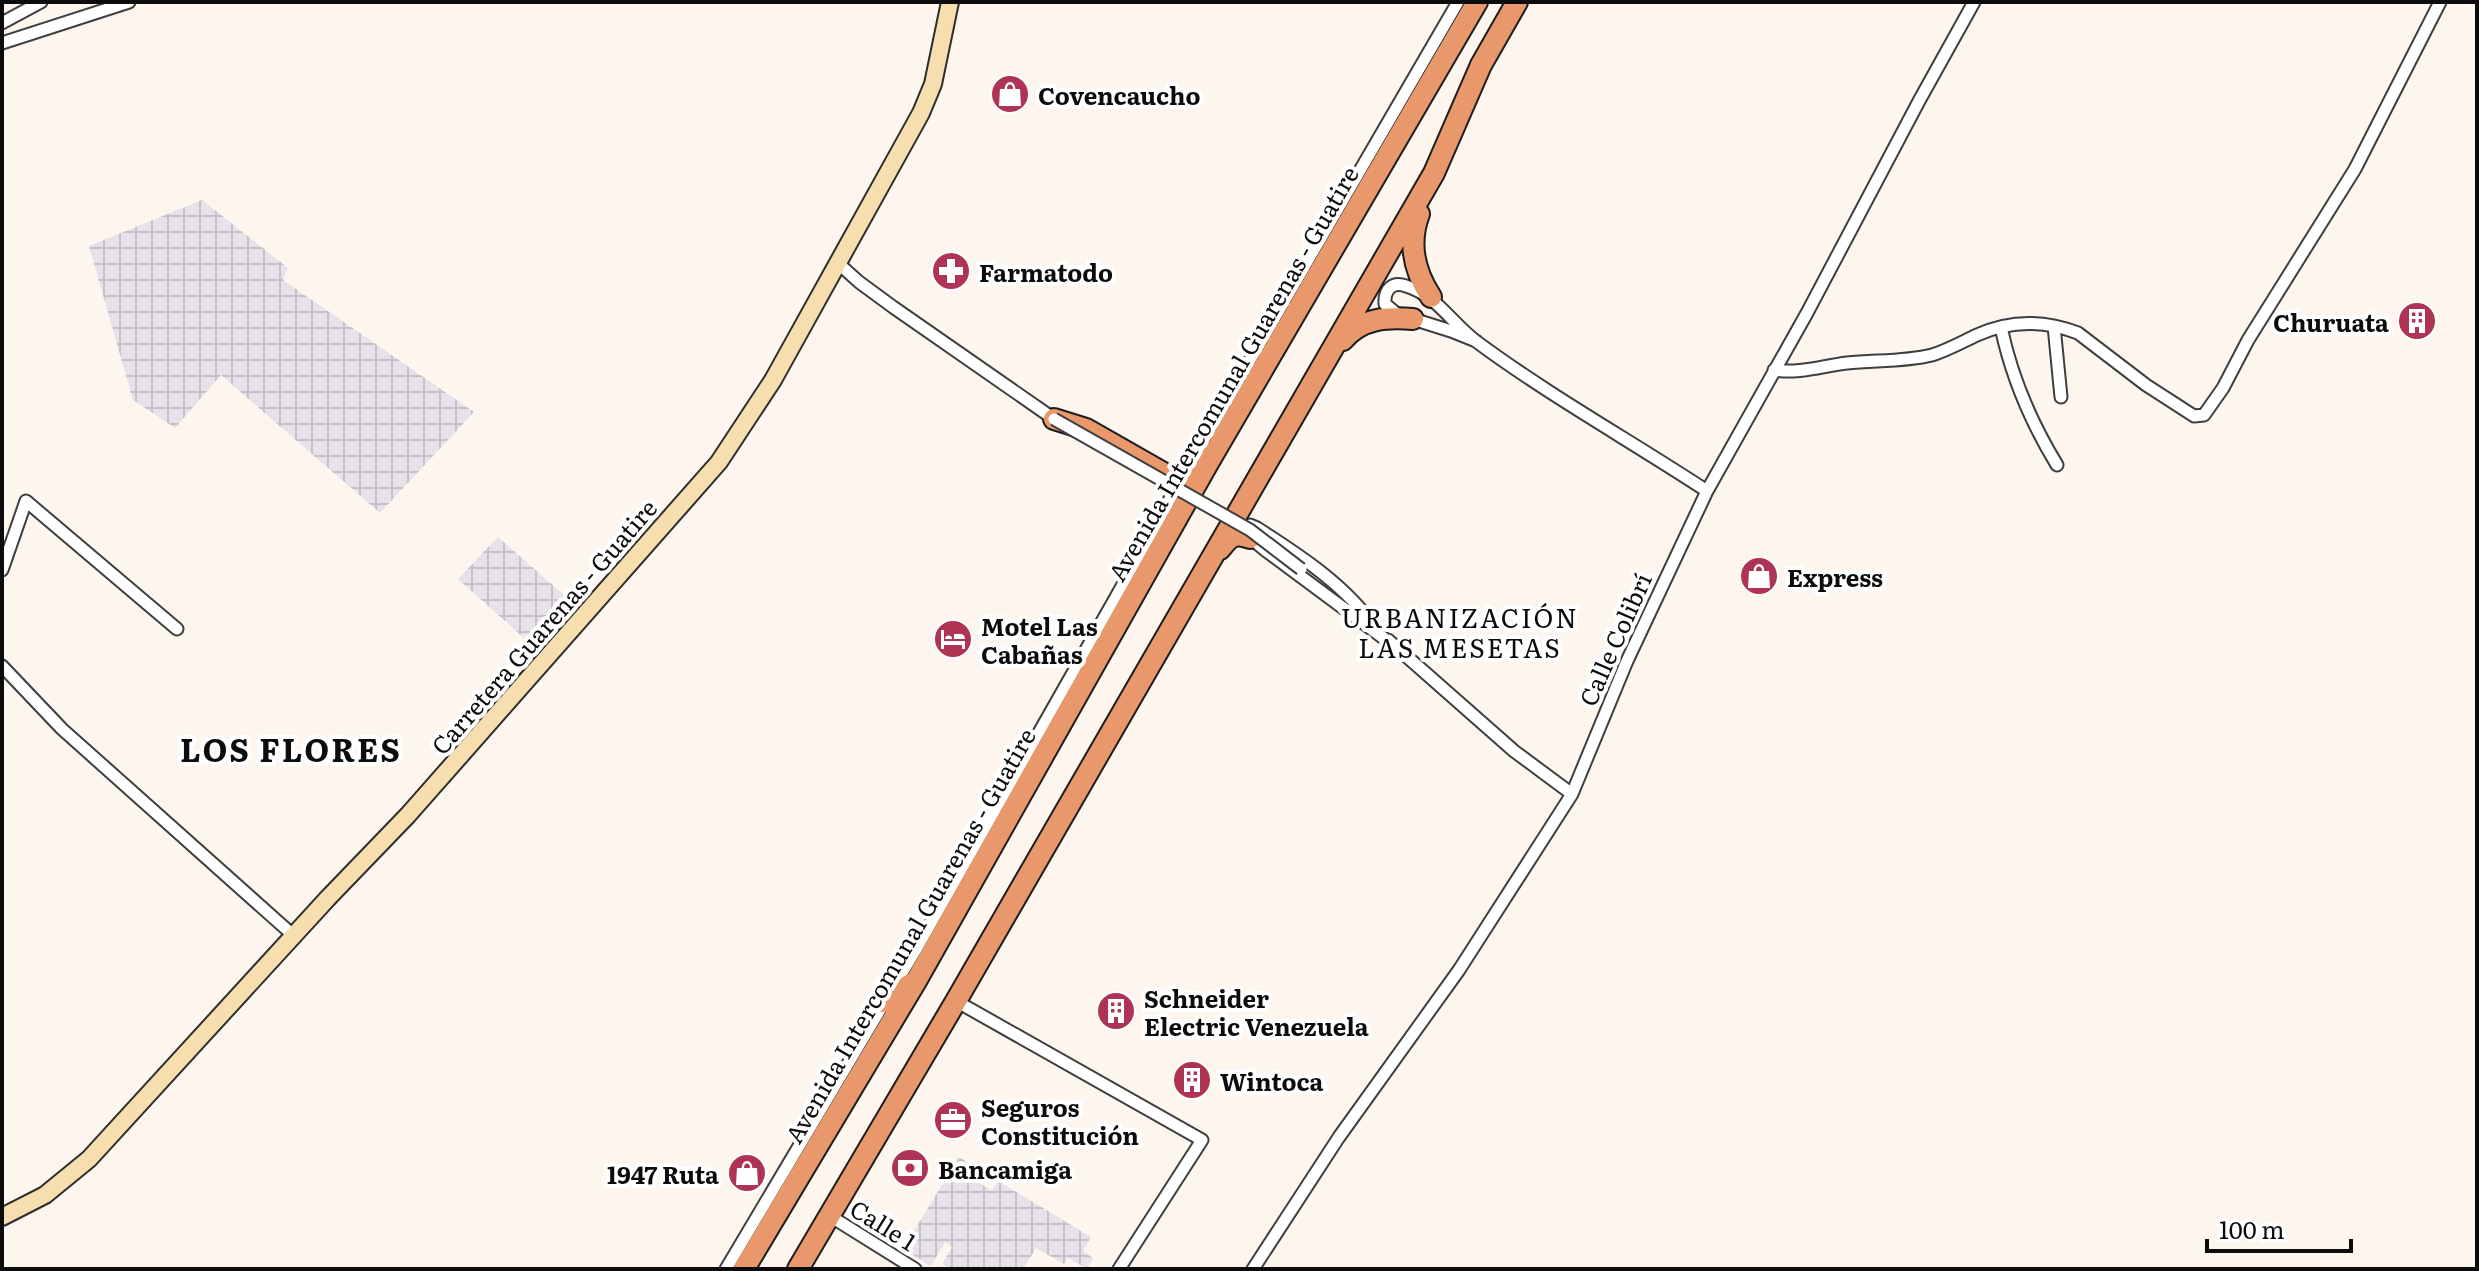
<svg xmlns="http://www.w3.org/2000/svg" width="2479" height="1271" viewBox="0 0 2479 1271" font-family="Literata,serif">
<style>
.industrial{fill:url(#industrial-grid)}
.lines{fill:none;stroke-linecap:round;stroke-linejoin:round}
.minor-casing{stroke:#3f3f3f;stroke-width:15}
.secondary-casing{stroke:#2e2e2e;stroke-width:20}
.trunk-casing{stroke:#1d1d1d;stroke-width:24}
.minor{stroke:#fff;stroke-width:11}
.secondary{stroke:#f7deaf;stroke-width:16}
.trunk{stroke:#e8986a;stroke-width:20}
.minor-bridge-casing{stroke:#3f3f3f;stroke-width:15;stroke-linecap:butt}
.minor-bridge{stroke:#fff;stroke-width:11}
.labels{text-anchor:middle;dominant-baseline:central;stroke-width:8;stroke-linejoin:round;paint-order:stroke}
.poi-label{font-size:24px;font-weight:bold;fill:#0c0c0c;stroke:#fff;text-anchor:start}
.street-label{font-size:24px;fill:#0c0c0c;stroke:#fff}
.neighbourhood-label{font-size:26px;letter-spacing:2px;fill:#0c0c0c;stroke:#fff}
.district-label{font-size:32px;font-weight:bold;letter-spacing:2px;fill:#0c0c0c;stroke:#fff}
</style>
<defs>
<pattern id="industrial-grid" width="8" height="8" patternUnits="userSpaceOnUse" patternTransform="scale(2)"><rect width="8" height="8" fill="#e7e1ea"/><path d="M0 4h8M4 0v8" fill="none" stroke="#c5c0c8"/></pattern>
</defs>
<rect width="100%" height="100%" fill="#fdf6ee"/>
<path class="industrial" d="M202 200 288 268 283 280 474 412 380 513 221 375 175 428 133 400 89 246Z
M498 537 565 596 524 638 458 579Z
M959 1157 980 1170 975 1180 992 1191 998 1181 1091 1237 1083 1251 1093 1258 1087 1269 1068 1258 1064 1264 1036 1248 1023 1269H951L942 1264 952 1247 945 1242 931 1266 903 1249Z"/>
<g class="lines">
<defs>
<path id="minor" d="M2 23 41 2
M2 43 129 2
M839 264 859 282 893 307 1054 419
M2054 326 2061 397
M2001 327C2011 375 2032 424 2057 465
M1476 341 1451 331 1397 314 1385 304C1384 290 1392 281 1406 286 1437 295 1452 324 1477 342 1550 396 1631 441 1707 491
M1774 370C1799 374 1822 366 1847 363 1875 360 1904 362 1932 355 1948 350 1962 342 1977 335 2010 320 2044 320 2078 333L2146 385 2194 416 2204 415 2223 388 2248 340 2355 169 2440 2
M2 570 26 501 177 629
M1375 628C1347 586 1299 555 1257 528L1250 525 1244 528 1246 534 1265 550 1393 645
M1388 640 1514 751 1572 794
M2 666 62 729 294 936
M956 1001 1202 1140 1119 1269
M830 1216 915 1269
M726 1269 918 946 1141 553 1179 482 1458 2
M1253 1269 1339 1137 1459 970 1572 794 1627 661 1707 491 1807 313 1919 101 1974 2"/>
<path id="secondary" d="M2 1217 45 1195 89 1159 328 898 408 815 719 462 773 380 921 113 933 84 950 2"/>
<path id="trunk" d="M1419 214C1408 243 1414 271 1431 297
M1343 340C1361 318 1387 317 1413 319
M1054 419 1086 429 1179 482C1189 484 1195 478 1202 470
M1220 549C1230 537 1234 532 1250 538
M883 1002 912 983
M744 1269 916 981 1208 463 1477 2
M798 1269 956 1001 1434 173 1481 65 1517 2"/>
</defs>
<use href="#minor" class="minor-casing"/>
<use href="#secondary" class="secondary-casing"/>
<use href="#trunk" class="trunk-casing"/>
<use href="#minor" class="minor"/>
<use href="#secondary" class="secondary"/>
<use href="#trunk" class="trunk"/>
<defs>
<path id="minor-bridge" d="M1054 419 1250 530 1301 569"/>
</defs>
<use href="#minor-bridge" class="minor-bridge-casing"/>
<use href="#minor-bridge" class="minor-bridge"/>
</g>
<defs>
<symbol id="shop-disc" viewBox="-11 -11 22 22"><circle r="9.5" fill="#ae3355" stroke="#fff"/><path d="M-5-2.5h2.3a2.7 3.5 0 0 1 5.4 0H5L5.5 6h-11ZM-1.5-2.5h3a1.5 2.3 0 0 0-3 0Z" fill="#fff"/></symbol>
<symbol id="pharmacy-disc" viewBox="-11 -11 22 22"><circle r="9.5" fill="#ae3355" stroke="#fff"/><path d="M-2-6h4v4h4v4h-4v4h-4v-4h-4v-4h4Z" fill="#fff"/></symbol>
<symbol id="building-disc" viewBox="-11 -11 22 22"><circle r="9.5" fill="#ae3355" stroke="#fff"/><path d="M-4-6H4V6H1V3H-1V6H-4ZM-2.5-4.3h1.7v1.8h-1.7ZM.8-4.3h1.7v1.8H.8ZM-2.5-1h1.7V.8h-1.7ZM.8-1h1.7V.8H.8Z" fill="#fff"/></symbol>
<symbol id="hotel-disc" viewBox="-11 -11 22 22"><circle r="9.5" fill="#ae3355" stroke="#fff"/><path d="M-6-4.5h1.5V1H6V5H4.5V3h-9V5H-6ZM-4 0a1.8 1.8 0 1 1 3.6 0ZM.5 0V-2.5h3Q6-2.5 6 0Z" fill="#fff"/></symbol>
<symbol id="office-disc" viewBox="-11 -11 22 22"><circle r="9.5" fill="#ae3355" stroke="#fff"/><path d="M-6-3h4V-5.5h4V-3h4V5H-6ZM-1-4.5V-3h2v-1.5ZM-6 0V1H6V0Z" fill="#fff"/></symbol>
<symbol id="bank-disc" viewBox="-11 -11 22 22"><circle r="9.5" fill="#ae3355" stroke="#fff"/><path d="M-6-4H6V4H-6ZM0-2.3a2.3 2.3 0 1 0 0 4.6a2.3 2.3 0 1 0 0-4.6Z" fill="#fff"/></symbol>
</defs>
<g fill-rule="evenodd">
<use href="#shop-disc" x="988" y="72" width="44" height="44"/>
<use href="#pharmacy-disc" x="929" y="249" width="44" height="44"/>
<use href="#building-disc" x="2395" y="299" width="44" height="44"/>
<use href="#shop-disc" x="1737" y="554" width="44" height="44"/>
<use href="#hotel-disc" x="931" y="617" width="44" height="44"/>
<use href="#building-disc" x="1094" y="989" width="44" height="44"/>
<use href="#building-disc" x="1170" y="1058" width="44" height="44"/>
<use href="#office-disc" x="931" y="1098" width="44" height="44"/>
<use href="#bank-disc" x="888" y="1146" width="44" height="44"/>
<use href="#shop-disc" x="725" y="1151" width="44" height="44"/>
</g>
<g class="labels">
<g class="poi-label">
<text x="1038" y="94">Covencaucho</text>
<text x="979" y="271">Farmatodo</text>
<text x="2389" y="321" text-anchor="end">Churuata</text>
<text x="1787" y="576">Express</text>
<text x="981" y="625">Motel Las<tspan x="981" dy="28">Cabañas</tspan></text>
<text x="1144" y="997">Schneider<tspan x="1144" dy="28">Electric Venezuela</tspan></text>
<text x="1220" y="1080">Wintoca</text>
<text x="981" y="1106">Seguros<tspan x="981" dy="28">Constitución</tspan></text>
<text x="938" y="1168">Bancamiga</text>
<text x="719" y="1173" text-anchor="end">1947 Ruta</text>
</g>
<g class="street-label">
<text transform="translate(1232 373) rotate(-60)">Avenida Intercomunal Guarenas - Guatire</text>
<text transform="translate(543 626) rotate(-49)">Carretera Guarenas - Guatire</text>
<text transform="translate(1614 639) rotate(-66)">Calle Colibrí</text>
<text transform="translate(909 935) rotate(-60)">Avenida Intercomunal Guarenas - Guatire</text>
<text transform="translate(884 1224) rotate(32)">Calle 1</text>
</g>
<g class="neighbourhood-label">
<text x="1460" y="616">URBANIZACIÓN<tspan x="1460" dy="30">LAS MESETAS</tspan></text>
</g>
<g class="district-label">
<text x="291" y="748">LOS FLORES</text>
</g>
</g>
<rect width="2479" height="1271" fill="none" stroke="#0c0c0c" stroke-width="8"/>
<path d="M2207 1239v12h144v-12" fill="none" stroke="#0c0c0c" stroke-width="4"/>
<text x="2219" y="1239" font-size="24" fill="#0c0c0c" stroke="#ffffff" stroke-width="6" paint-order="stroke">100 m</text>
</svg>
